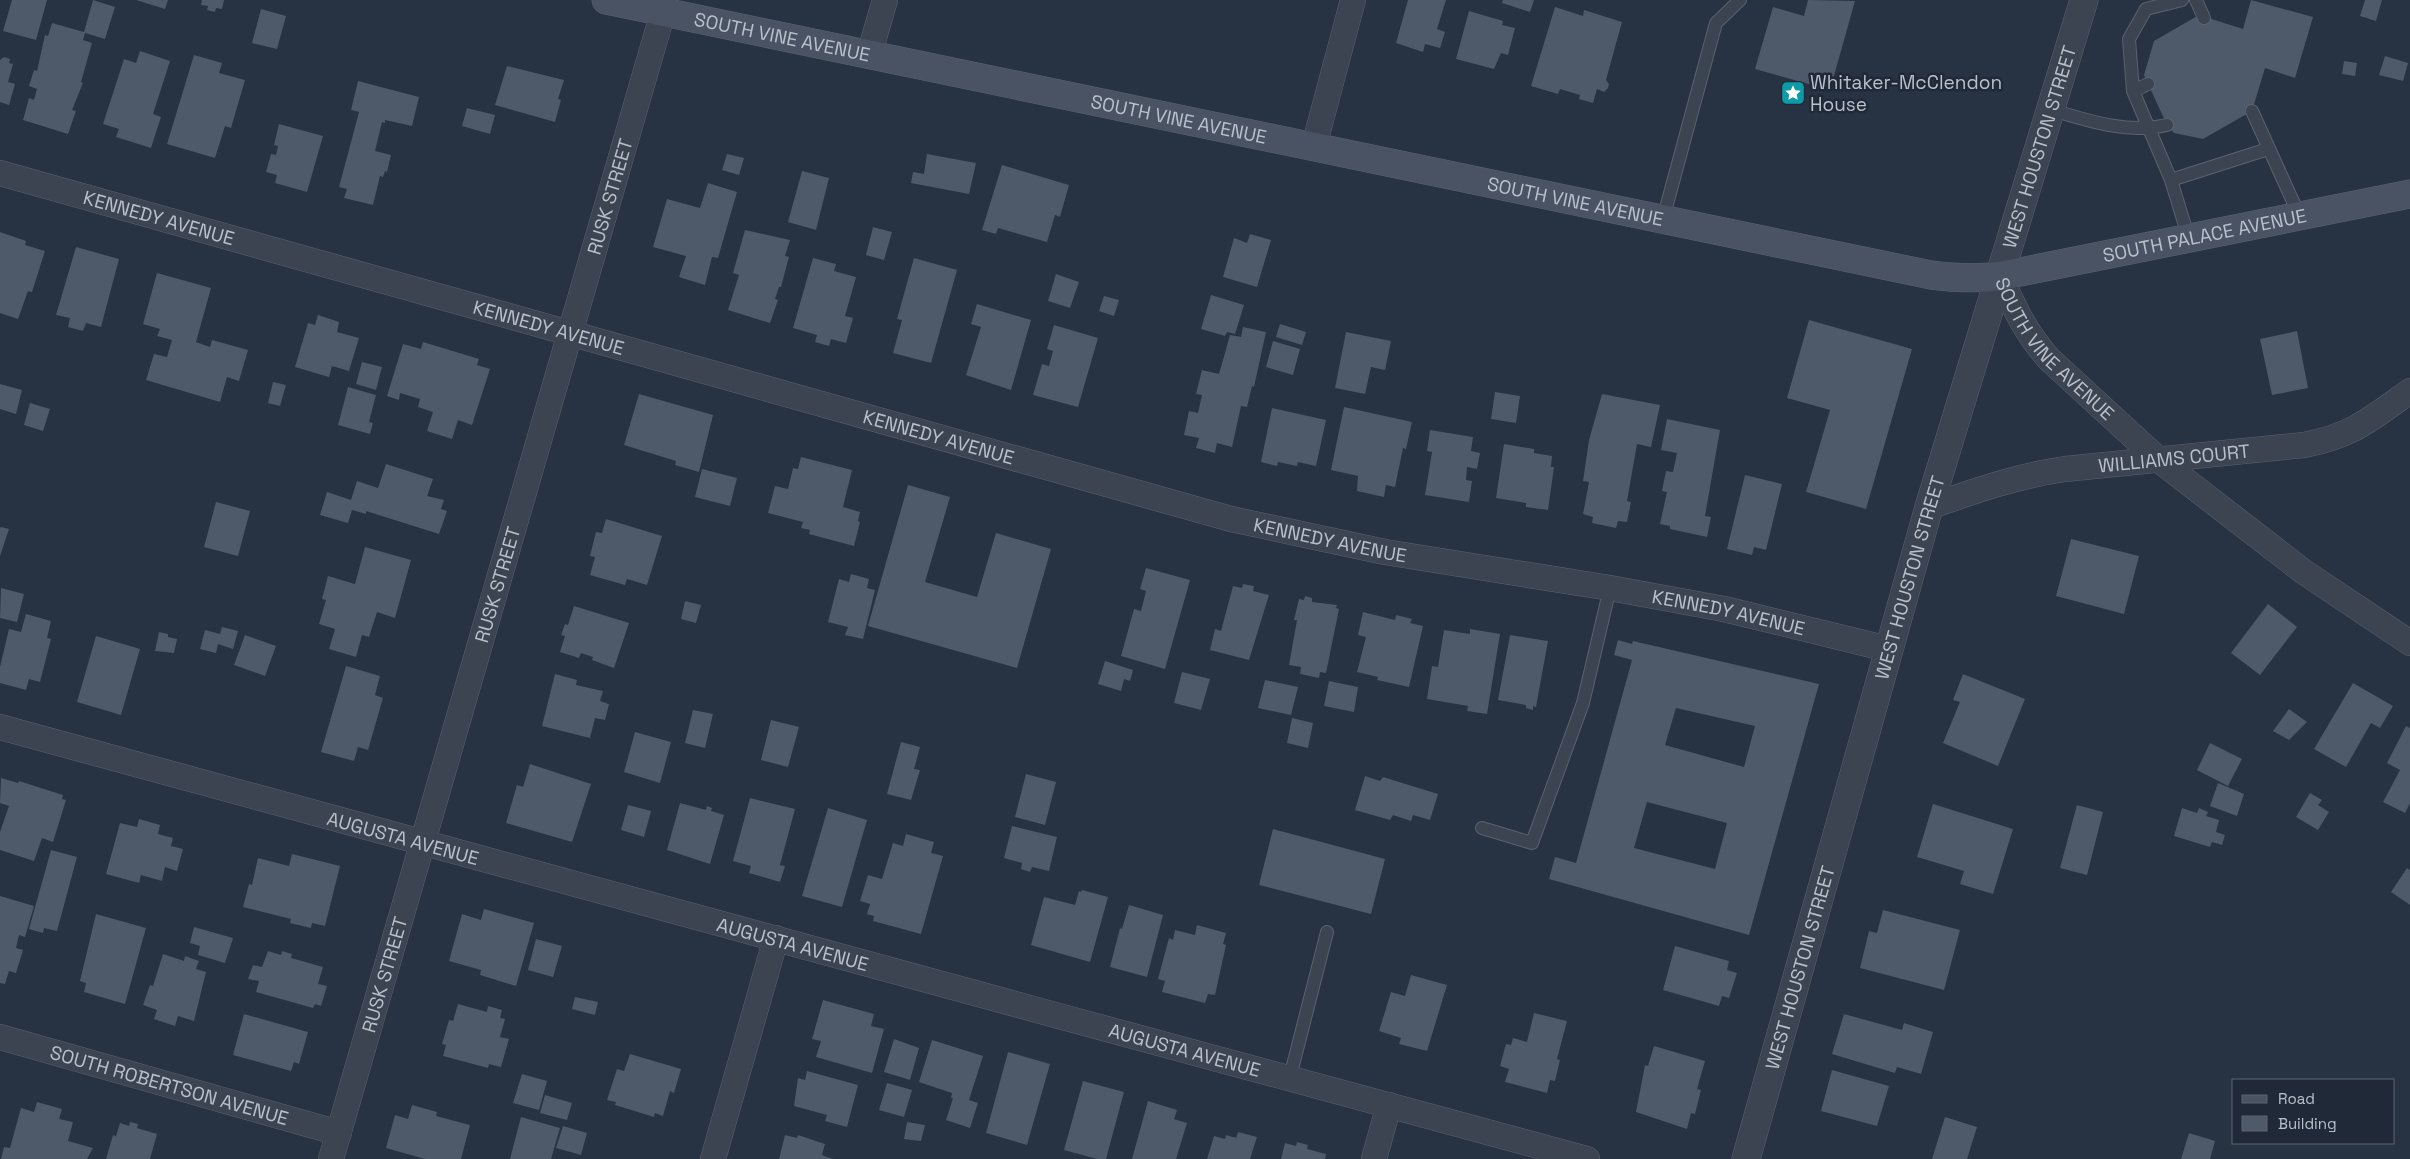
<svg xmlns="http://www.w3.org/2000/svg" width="2410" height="1159" viewBox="0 0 2410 1159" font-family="'Space Grotesk',sans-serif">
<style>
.building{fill:#4e596a;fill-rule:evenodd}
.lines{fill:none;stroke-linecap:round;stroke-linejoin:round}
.service-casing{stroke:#5a626f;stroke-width:14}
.minor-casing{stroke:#5a626f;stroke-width:26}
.tertiary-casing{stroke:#5a626f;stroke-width:29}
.secondary-casing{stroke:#5a626f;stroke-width:29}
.service{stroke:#3c4451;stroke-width:12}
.minor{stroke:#3c4451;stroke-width:25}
.tertiary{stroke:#3c4451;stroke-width:28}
.secondary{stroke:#4a5364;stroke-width:28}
.labels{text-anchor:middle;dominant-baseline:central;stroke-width:5;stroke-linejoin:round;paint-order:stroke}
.street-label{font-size:19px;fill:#b9c0cb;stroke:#202937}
.poi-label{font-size:19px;fill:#b9c0cb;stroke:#202937;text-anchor:start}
</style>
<rect width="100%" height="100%" fill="#273242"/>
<path class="building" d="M12 0H47L36 40 3 31Z
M93 0 115 7 105 39 85 33 83 40 92 43 81 82 83 83 72 110 76 111 68 134 23 120 29 98 34 100 37 89 29 86 34 70 37 71 45 35 48 36 52 23 84 32Z
M136 0H168L165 9Z
M202 0H224L222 9 216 8 215 12 207 10 208 6 201 5Z
M1408 0H1446L1437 29 1445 32 1440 48 1425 44 1423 52 1396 43Z
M1503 0H1534L1530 12 1502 3Z
M1808 0 1855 1 1830 90 1755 69 1773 7 1804 16Z
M2251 0 2313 17 2295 78 2265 68 2252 111 2203 139 2174 133 2167 125 2144 75 2154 41 2199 15 2243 29Z
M2365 0H2382L2376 21 2360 16Z
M1555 7 1583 16 1584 10 1622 22 1606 80 1609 84 1608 88 1604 92 1597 89 1593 103 1579 99 1580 95 1560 89 1558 94 1531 86Z
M261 9 286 16 277 49 252 43Z
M1469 11 1503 21 1502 25 1515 28 1508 55 1501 53 1494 69 1456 59Z
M140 51 170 61 153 114 161 117 151 148 116 137 119 129 103 124 124 59 136 63Z
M194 55 222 63 219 73 245 80 231 128 225 126 215 158 167 144Z
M2385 56 2408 63 2403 81 2379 75Z
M4 57 10 59 9 63 13 64 8 82 15 84 9 105 0 102V60Z
M2344 61 2357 63 2355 76 2342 74Z
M507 66 564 80 558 99 561 100 555 122 495 105Z
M358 81 419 97 412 126 385 120V123L382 122 375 151 391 155 387 172 385 171 383 177 380 176 373 205 344 198 347 189 339 187 359 112 351 110Z
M467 108 495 115 490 134 462 126Z
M279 124 323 136 307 192 275 183 277 175 266 172 271 154 276 155 278 146 274 145Z
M727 154 744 158 739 175 722 170Z
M927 154 976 163 969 194 911 183 913 172 924 174Z
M1002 165 1069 185 1060 217 1055 215 1047 242 998 228 996 234 982 230Z
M802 171 829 178 816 230 788 222Z
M708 183 737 192 718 258 712 257 705 285 679 277 686 256 653 247 667 199 700 208Z
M873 227 892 232 884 260 866 255Z
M745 230 790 240 785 256 789 257 781 287H779L775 299 778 300 770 323 728 310 739 275 733 273Z
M0 232 26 241 25 245 45 251 32 292 28 291 18 319 0 313Z
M1250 234 1271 240 1257 287 1223 277 1234 238 1247 243Z
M76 247 119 259 101 327 86 323 83 331 68 327 70 318 56 315Z
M813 258 836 264 834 271 856 277 845 316 853 318 846 343 831 339 829 346 815 342 817 335 793 328Z
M914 258 957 270 931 363 893 353 902 320 897 319Z
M157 273 211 288 196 342 210 347 212 340 248 350 239 381 227 377 220 402 146 380 154 354 167 357 172 340 157 336 160 329 143 324Z
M1056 274 1079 282 1070 308 1048 301Z
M1211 295 1244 305 1235 334 1227 332 1225 336 1201 329Z
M1104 296 1119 300 1114 316 1099 311Z
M977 304 1031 320 1011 390 966 375 981 327 971 324Z
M318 315 339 322 337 332 359 338 349 371 332 366 329 377 295 367 308 323 315 325Z
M1809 320 1912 349 1866 509 1806 492 1830 410 1787 398Z
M1280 324 1306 332 1302 345 1276 337Z
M1054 325 1098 338 1078 407 1033 395 1042 364 1049 366 1053 351 1047 349Z
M1243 327 1266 332 1254 387 1252 386 1247 407 1241 406 1232 447 1217 443 1215 453 1196 448 1199 438 1184 435 1189 411 1198 413 1202 395 1196 394 1202 370 1219 374 1230 335 1241 337Z
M2297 331 2308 388 2272 395 2260 339Z
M1346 332 1391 341 1385 370 1371 367 1365 394 1335 388Z
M1273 341 1300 349 1293 375 1266 367Z
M423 342 479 359 477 365 490 369 472 425 458 420 452 439 427 431 433 412 418 407 420 399 400 393 399 400 387 396 403 344 421 349Z
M362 362 382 367 376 390 356 384Z
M273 382 286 385 280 406 268 403Z
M0 384 22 390 16 414 0 409Z
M348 387 376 395 369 422 373 423 370 434 338 425Z
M1495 392 1520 396 1516 423 1491 419Z
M639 394 713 415 699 472 675 465 676 461 624 445Z
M1602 394 1660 405 1651 447 1637 444 1627 501 1631 502 1627 522 1618 521 1616 528 1592 523 1593 517 1583 514 1589 482 1583 481 1589 440Z
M30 403 50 409 43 431 24 425Z
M1344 407 1412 422 1406 449 1403 448 1395 487 1386 485 1384 497 1357 491 1358 476 1331 470Z
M1272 408 1326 420 1316 466 1298 462 1297 466 1278 462 1277 466 1261 462Z
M1667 419 1720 430 1705 516 1711 517 1707 537 1670 529V526L1660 524 1667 492 1662 491 1666 471 1673 472 1677 453 1661 450Z
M1430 430 1473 437 1471 451 1480 453 1477 469 1467 467 1466 480 1472 481 1469 502 1425 495 1432 452 1427 451Z
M1504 444 1534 449V453L1552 456 1551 467H1554L1548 510 1526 507V503L1496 498Z
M801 457 852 470 843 507 860 512 858 521 860 522 854 546 809 534 810 530 801 528 803 522 768 513 775 486 788 489 793 468 798 469Z
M386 464 433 479 427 496 444 500 441 509 447 511 439 534 366 511V514L352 510 348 523 320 515 327 492 351 500 357 481 378 488Z
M702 469 737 478 730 506 695 497Z
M1745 475 1782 484 1766 550 1754 547 1752 555 1727 549Z
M908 485 950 497 925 582 977 597 996 533 1051 549 1017 668 868 626Z
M216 502 250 511 238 556 204 547Z
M606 519 662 536 647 585 627 579 625 585 590 575 595 557 590 556 596 532 602 533Z
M1 527 9 529 0 556V528Z
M2071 539 2139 556 2124 614 2056 596Z
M365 547 411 560 395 618 377 612 369 637 362 635 356 657 329 649 335 629 319 624 326 600 322 599 328 576 355 584Z
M1146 568 1190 580 1165 669 1121 656 1134 609 1141 611 1146 591 1140 589Z
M851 574 869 579 867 588 875 590 863 639 845 635 848 627 828 622 839 579 849 582Z
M1243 584 1254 586 1253 591 1269 595 1249 660 1210 650 1215 629 1221 631 1233 586 1242 588Z
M1 588 24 594 17 622 0 618Z
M1305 596 1312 598V602L1337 605 1336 608 1339 609 1326 673 1320 672 1319 678 1300 674 1301 667 1289 665 1297 620H1294L1299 599 1304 600Z
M685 601 701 605 696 623 681 619Z
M2268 604 2297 627 2260 675 2231 653Z
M574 606 629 623 614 668 592 660 593 657 581 653 579 658 560 652 565 636 561 635 565 624 568 625Z
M1363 612 1395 620 1396 615 1412 619 1410 623 1423 626 1409 687 1377 680 1378 677 1357 672 1366 637 1358 635Z
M26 614 51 621 47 638 51 639 40 682 29 679 26 690 0 683V667L9 629 21 632Z
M222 627 238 631 233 649 218 644 216 653 200 649 205 630 220 634Z
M1470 629 1500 634 1487 714 1467 711 1468 706 1427 699 1432 666 1438 667 1444 630 1470 634Z
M159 632 168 634V637L177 639 174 653 155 651Z
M245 635 276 646 265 676 234 665Z
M1510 635 1548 641 1536 707 1533 706V710L1526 708V705L1498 700Z
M96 636 140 649 121 715 77 702Z
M1618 640 1632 644 1633 641 1819 684 1749 935 1549 879 1555 857 1576 863 1632 660 1614 655ZM1676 708 1755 726 1744 767 1665 745ZM1647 802 1727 823 1715 869 1634 848Z
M1105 661 1133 670 1130 681 1124 679 1121 691 1098 684Z
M346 666 380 676 375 695 383 698 368 750 358 747 354 761 321 752Z
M1182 672 1210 679 1201 710 1174 703Z
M555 674 577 680 576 685 603 691 600 701 609 704 605 720 595 718 590 738 542 726Z
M1963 674 2025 699 1998 766 1943 743 1960 702 1953 700Z
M1265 680 1298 687 1291 715 1258 708Z
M1329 681 1358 687 1354 712 1324 706Z
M2353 683 2393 706 2380 728 2371 723 2346 767 2314 749Z
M2289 709 2307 722 2289 740 2273 731Z
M693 710 713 714 705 748 685 743Z
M1292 718 1313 723 1308 748 1287 743Z
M771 720 799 727 788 767 761 760Z
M2406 726 2410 728V803L2405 813 2383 802 2400 770 2387 763Z
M635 732 671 742 660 783 624 772Z
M901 742 920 747 914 769 920 770 911 800 887 794Z
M2210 743 2242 759 2228 786 2197 770Z
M530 764 591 784 572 842 506 823 517 785 523 787Z
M1026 774 1056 782 1045 825 1015 817Z
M1365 776 1380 781 1383 777 1438 794 1430 820 1413 815 1411 821 1393 815 1390 820 1355 810Z
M1 778 18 783 19 781 63 795 62 799 66 800 53 842 42 838 34 861 0 850V832L9 806 0 803Z
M2218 783 2244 794 2237 816 2210 806Z
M2310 793 2322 800 2318 805 2329 812 2318 830 2296 817Z
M750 798 795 809 780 865 785 866 780 882 749 873 751 866 733 861Z
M680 803 706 810 707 806 712 808 711 811 724 815 710 864 667 850Z
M1933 804 2013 829 1993 894 1960 884 1964 871 1917 857Z
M628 805 651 811 644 837 621 830Z
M2077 805 2103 812 2087 875 2060 868Z
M828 808 867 820 842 907 802 896Z
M2182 808 2197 813 2199 808 2208 812 2206 816 2219 820 2216 832 2225 835 2222 845 2212 842 2210 847 2174 836Z
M139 819 160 825 158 834 173 838 171 846 183 849 177 871 165 867 162 881 141 875 139 883 106 874 120 823 137 827Z
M1012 826 1057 837 1049 871 1032 867 1030 872 1021 869 1022 863 1004 858Z
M1273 829 1385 859 1371 914 1259 885Z
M906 834 934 842 931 853 943 856 921 934 873 921 874 916 867 914 870 904 860 901 868 875 882 879 893 843 903 846Z
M51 850 77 857 57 931 44 928 43 933 29 929Z
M292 854 340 866 325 926 312 923 311 928 290 923 291 919 243 907 249 884 252 885 258 858 289 866Z
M2407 868 2410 870V905L2391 892Z
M1082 890 1108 897 1090 962 1031 945 1044 897 1075 905 1079 891 1081 892Z
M0 896 34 906 25 937 19 935 16 948 23 950 16 973 9 971 5 984 0 983Z
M1129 905 1163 915 1147 977 1110 967 1120 928 1122 929Z
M484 909 534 923 516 986 480 975 481 970 449 961 462 914 481 920Z
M1883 910 1960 930 1944 990 1860 968 1869 931 1877 933Z
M96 914 146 928 125 1004 84 992 86 983 80 981Z
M1197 925 1226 933 1223 944 1226 945 1215 995 1208 994 1205 1003 1162 992 1165 981 1158 979 1169 938 1173 940 1175 930 1195 935Z
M194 927 233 938 225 963 198 955 200 946 190 943Z
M536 939 562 946 553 977 528 970Z
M1675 946 1729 961 1727 970 1737 973 1729 998 1722 996 1719 1006 1663 990Z
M268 951 281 955 282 951 292 954 291 958 323 967 318 984 327 986 321 1006 315 1004 313 1008 256 992 259 981 248 979 253 965 262 967Z
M163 954 184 961 185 956 199 961 196 969 206 972 194 1021 178 1016 175 1026 154 1019 157 1010 143 1005 150 985 153 986Z
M1411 975 1447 985 1427 1051 1399 1044 1401 1038 1379 1031 1391 992 1405 996Z
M575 997 598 1002 595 1015 572 1009Z
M823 1000 874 1014 871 1026 884 1029 872 1073 816 1057 821 1041 812 1039Z
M458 1004 487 1012 488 1006 502 1010 500 1018 505 1019 500 1037 509 1039 501 1067 489 1064 488 1068 443 1056 446 1045 442 1044 449 1020 453 1021Z
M1534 1013 1567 1021 1557 1059 1560 1060 1555 1081 1550 1080 1547 1093 1505 1082 1509 1069 1500 1066 1506 1044 1511 1045 1513 1038 1527 1042Z
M244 1014 308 1032 299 1064 294 1062 291 1071 233 1055Z
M1844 1014 1902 1030 1904 1023 1933 1032 1921 1074 1897 1067 1895 1073 1832 1054Z
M894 1039 919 1048 910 1080 884 1072Z
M932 1040 983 1056 969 1100 978 1103 970 1128 946 1120 953 1098H951L952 1093 919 1082Z
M1654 1046 1705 1061 1697 1089 1701 1090 1695 1114 1691 1113 1687 1129 1636 1112 1645 1065 1648 1066Z
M1008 1052 1050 1064 1027 1145 986 1133Z
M630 1054 681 1069 674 1093 670 1091 663 1116 655 1113 654 1117 615 1105 616 1102 607 1100 617 1069 624 1071Z
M1832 1070 1889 1086 1877 1126 1821 1111Z
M807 1071 858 1085 847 1127 825 1121 827 1115 794 1106 798 1078 805 1080Z
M522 1074 547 1081 539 1110 513 1103Z
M1083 1081 1124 1092 1106 1159H1097L1064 1150Z
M887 1083 912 1090 904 1117 879 1110Z
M545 1095 572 1103 567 1120 540 1113Z
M1148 1101 1177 1110 1174 1119 1187 1123 1176 1159H1132Z
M37 1102 62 1109 59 1119 73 1122 68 1141 93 1148 87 1159H1L4 1147 10 1148 21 1108 34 1112Z
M412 1105 437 1112 436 1116 470 1125 461 1159H425L386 1148 395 1115 408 1119Z
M521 1117 560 1128 551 1159H510Z
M1945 1117 1977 1127 1967 1159H1932Z
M130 1122 138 1124 137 1128 157 1134 150 1159H106L113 1135 116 1136 120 1123 129 1126Z
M907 1122 925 1125 921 1141 904 1139Z
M563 1126 587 1133 581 1155 556 1148Z
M1238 1132 1257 1137 1250 1159H1207L1214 1136 1225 1139 1226 1135 1236 1138Z
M2189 1133 2215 1141 2210 1159H2181Z
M785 1135 797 1138 798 1135 825 1144 822 1155 833 1159H779Z
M1297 1142 1308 1145 1307 1149 1326 1154 1325 1159H1281L1285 1143 1296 1146Z"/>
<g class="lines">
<defs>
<path id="service" d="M2182 0 2146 9 2129 39 2133 91 2171 180 2268 149
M2196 0 2204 18
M2133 91 2148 84
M2052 110C2089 121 2127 134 2167 125
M2252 111 2300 217
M2171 180 2189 239
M1663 219 1716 23 1740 0
M1482 828 1532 843 1583 703 1610 588
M1290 1077 1327 932"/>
<g id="minor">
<path d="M869 55 885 0"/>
<path d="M1314 146 1353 0"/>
<path id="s1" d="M0 173 1231 519 1385 552 1610 588 1724 609 1888 649"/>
<path id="s2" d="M2000 276C2014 308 2027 335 2050 360L2159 460 2304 572 2410 643"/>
<path id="s3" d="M1929 507C1974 491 2017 476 2065 469L2304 445C2352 436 2371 419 2410 391"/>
<path id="s4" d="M0 727C528 874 1058 1015 1587 1159"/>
<path id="s5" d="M0 1037 339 1133"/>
<path id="s6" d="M331 1159 663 12"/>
<path d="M713 1159 776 938"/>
<path d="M1374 1159 1389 1105"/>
</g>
<g id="tertiary">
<path id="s7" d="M1746 1159 1929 507 2084 0"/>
</g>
<g id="secondary">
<path id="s8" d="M606 0 1931 275C1954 278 1977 279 2000 276L2410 194"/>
</g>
</defs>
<use href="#service" class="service-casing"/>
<use href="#minor" class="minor-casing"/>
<use href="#tertiary" class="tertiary-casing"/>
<use href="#secondary" class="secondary-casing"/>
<use href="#service" class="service"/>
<use href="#minor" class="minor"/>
<use href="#tertiary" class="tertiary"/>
<use href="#secondary" class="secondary"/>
</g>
<defs>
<symbol id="sight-square" viewBox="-11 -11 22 22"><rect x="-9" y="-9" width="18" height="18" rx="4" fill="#0f9aa8" stroke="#202937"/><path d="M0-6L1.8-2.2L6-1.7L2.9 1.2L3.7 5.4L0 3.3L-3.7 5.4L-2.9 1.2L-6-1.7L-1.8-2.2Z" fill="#fff"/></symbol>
</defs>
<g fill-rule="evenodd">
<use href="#sight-square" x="1779" y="79" width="28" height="28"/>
</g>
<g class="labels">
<g class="street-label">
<text stroke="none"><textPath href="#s8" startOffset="180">SOUTH VINE AVENUE</textPath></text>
<text stroke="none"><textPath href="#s8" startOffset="585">SOUTH VINE AVENUE</textPath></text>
<text stroke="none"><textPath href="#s7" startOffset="1054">WEST HOUSTON STREET</textPath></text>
<text stroke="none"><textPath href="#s6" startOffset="1002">RUSK STREET</textPath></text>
<text stroke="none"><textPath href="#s8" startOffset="990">SOUTH VINE AVENUE</textPath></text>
<text stroke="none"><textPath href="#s1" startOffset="165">KENNEDY AVENUE</textPath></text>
<text stroke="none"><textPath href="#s8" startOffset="1631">SOUTH PALACE AVENUE</textPath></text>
<text stroke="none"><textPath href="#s1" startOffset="570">KENNEDY AVENUE</textPath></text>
<text stroke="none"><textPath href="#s2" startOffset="92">SOUTH VINE AVENUE</textPath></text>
<text stroke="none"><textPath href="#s1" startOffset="975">KENNEDY AVENUE</textPath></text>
<text stroke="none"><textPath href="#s3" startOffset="251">WILLIAMS COURT</textPath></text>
<text stroke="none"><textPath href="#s1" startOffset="1380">KENNEDY AVENUE</textPath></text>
<text stroke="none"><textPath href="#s7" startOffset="604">WEST HOUSTON STREET</textPath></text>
<text stroke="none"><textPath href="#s6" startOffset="598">RUSK STREET</textPath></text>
<text stroke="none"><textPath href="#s1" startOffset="1785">KENNEDY AVENUE</textPath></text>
<text stroke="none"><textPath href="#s4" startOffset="418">AUGUSTA AVENUE</textPath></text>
<text stroke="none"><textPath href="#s4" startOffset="822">AUGUSTA AVENUE</textPath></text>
<text stroke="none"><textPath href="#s7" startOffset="199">WEST HOUSTON STREET</textPath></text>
<text stroke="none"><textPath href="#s6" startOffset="192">RUSK STREET</textPath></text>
<text stroke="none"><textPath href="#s4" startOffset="1228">AUGUSTA AVENUE</textPath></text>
<text stroke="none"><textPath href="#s5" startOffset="176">SOUTH ROBERTSON AVENUE</textPath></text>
</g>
<g class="poi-label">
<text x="1810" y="82">Whitaker-McClendon<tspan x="1810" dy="22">House</tspan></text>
</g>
</g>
<rect x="2232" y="1079" width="162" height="65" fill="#202937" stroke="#5d6572"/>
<rect x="2242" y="1095" width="25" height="8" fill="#4a5364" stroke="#5d6572"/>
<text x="2278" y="1104" font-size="15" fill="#b9c0cb">Road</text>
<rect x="2242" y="1116" width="25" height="15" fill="#4e596a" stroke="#5d6572"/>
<text x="2278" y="1129" font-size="15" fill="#b9c0cb">Building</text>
</svg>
